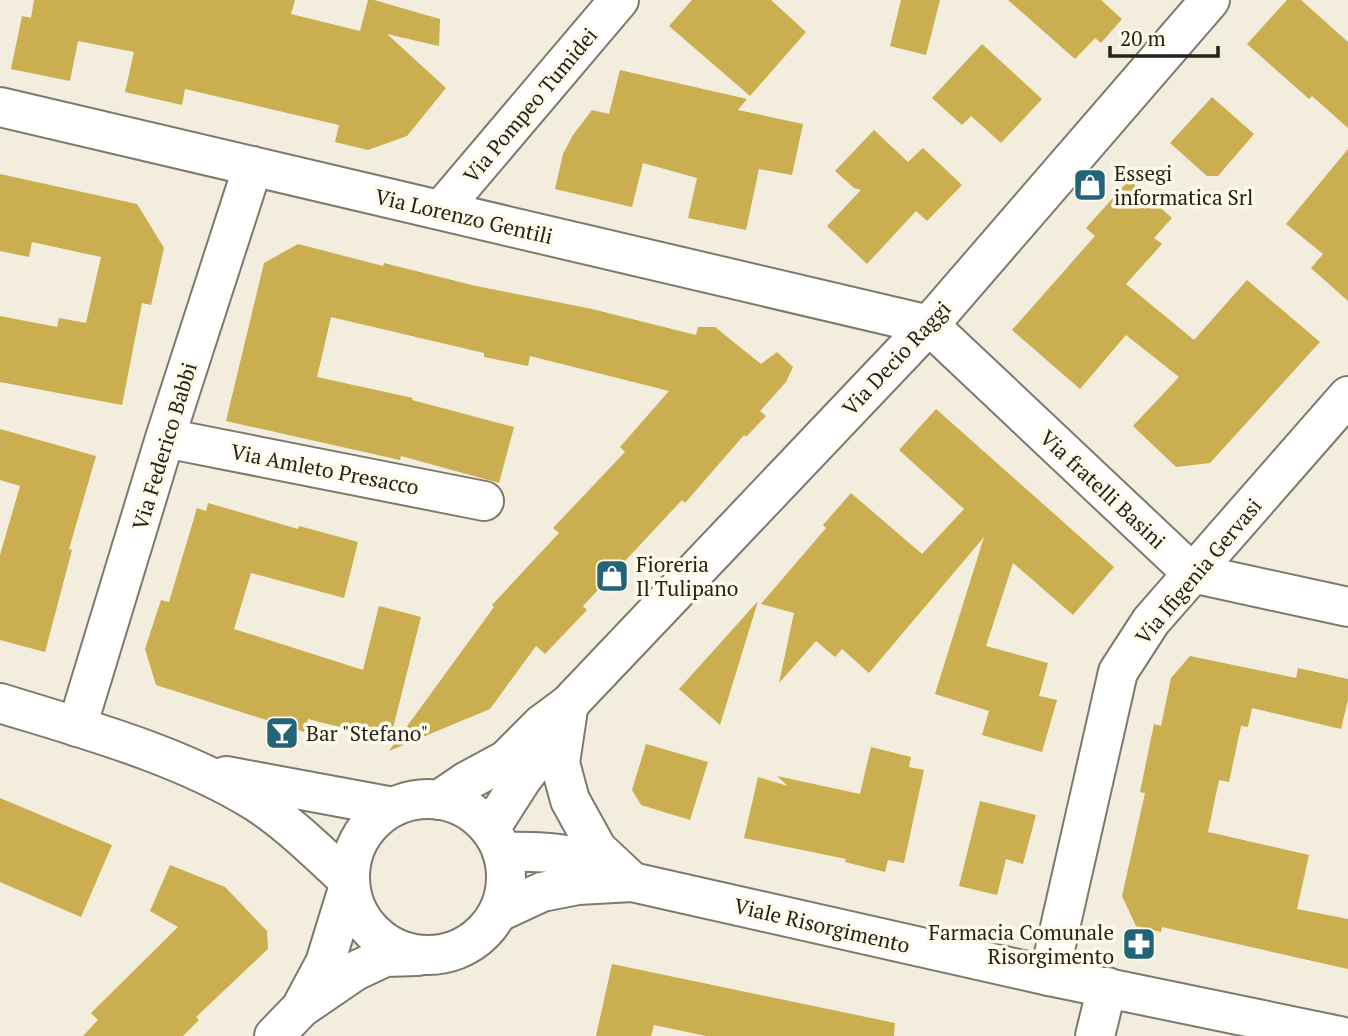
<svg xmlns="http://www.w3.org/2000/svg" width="1348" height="1036" viewBox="0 0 1348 1036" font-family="'PT Serif',serif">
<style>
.building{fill:#caae4f}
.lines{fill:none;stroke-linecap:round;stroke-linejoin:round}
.minor-casing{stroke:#7d796b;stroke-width:42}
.tertiary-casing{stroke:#7d796b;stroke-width:42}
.secondary-casing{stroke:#7d796b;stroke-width:42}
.minor{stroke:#fff;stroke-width:38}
.tertiary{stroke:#fff;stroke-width:38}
.secondary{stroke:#fff;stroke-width:38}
.labels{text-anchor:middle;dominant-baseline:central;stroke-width:7;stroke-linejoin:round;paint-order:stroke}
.street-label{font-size:21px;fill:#24221c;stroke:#fffaea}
.poi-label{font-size:21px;fill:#24221c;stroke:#fffaea;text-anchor:start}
</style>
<rect width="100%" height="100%" fill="#f2eddd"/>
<path class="building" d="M34 0H295L291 14 360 31 368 0H374L440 19 439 46 387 34 446 88 407 136 368 150 335 142 339 125 185 89 182 105 125 92 134 52 78 41 70 81 11 69 22 16 31 18Z
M692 0H771L806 32 750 96 669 26Z
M901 0H940L926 55 890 46Z
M1008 0H1101L1122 19 1101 43 1095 38 1075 59Z
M1287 0H1301L1348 42V128L1312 96 1309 99 1247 44Z
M982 44 1042 99 1001 143 971 116 962 125 932 98Z
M620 70 747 99 738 110 803 124 792 175 759 169 746 230 688 218 697 178 643 163 632 207 555 189 563 154 573 135 592 110 609 114Z
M1212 97 1254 134 1218 176H1207L1170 143Z
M874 130 908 162 923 148 962 185 927 221 916 211 867 264 827 226 861 190 854 188 835 171Z
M1348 149V301L1311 268 1323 254 1286 224Z
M0 174 137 204 164 248 151 305 142 303 122 405 0 382V316L57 327 59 318 86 323 101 257 32 242 29 257 0 251Z
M1129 180 1172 218 1154 238 1162 244 1126 284 1194 340 1247 280 1320 342 1210 463 1176 467 1133 426 1179 377 1126 335 1080 389 1012 330 1095 236 1086 228Z
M298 244 383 266 384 263 476 286 592 309 696 335 698 327H715L761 364 777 352 793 367 786 382 760 411 766 416 746 437 744 435 685 503 682 500 583 606 587 610 545 654 536 646 490 709 389 751 494 607 492 605 559 533 553 528 625 452 620 447 669 391 530 356 528 366 484 357V353L331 317 317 377 413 398 412 400 514 427 499 483 401 456 400 460 226 421 264 263Z
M936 409 1114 567 1073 615 1013 563 986 646 1048 663 1039 696 1057 700 1042 752 982 735 989 711 935 694 984 537 869 673 842 649 835 657 816 641 779 683 794 613 761 604 826 528 823 525 851 493 922 554 964 509 899 450Z
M0 429 96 456 69 549 72 550 45 652 0 640V555L20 486 0 480Z
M208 503 298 529 299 526 358 542 344 598 251 573 234 629 363 670 379 606 421 617 390 740 308 719 304 732 156 685 145 649 161 600 169 602 197 508 206 511Z
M758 601 720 725 679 689Z
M1190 656 1296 678 1298 668 1348 679V700L1341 729 1252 708 1248 727 1241 726 1229 782 1219 780 1208 832 1309 855 1297 909 1348 919V969L1162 927 1161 932 1136 926 1122 896 1145 793 1140 792 1154 724 1161 726 1171 678Z
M646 744 708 762 690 820 641 805 632 790Z
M871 747 911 757 909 767 924 770 904 863 888 860 885 872 845 862 846 859 744 838 758 777 788 786 777 776 860 794Z
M0 798 112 845 81 917 0 882Z
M980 801 1036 815 1023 864 1006 859 997 895 959 886Z
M170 865 225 887 267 931 268 949 196 1017 199 1020 183 1036H83L98 1020 91 1013 178 927 150 911Z
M612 964 895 1023 894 1036H706L654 1025 651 1036H596Z"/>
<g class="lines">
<defs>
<path id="minor" d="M0 107 929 325 1192 573 1348 607
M441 210 619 0
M165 438 484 501
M568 709 560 763 570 800 597 849 628 878
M77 727 165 438 253 166
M1049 976 1118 672 1151 621 1348 396
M1095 1036 1107 987"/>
<path id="tertiary" d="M0 703C84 729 181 755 256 802 290 824 320 854 350 882
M226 776 393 807
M502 852C555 851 581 853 628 879
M499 912 542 892 578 885 632 882 1049 976 1340 1036"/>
<path id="secondary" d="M350 877a78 78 0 1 1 156 0a78 78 0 1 1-156 0Z
M439 800 467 781 506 760 542 724 569 704 929 325 1210 0
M490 829 522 779 550 742
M303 1004 325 963 350 882
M274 1036 301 1008 355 971 385 957 418 956"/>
</defs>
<use href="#minor" class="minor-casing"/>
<use href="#tertiary" class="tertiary-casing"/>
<use href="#secondary" class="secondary-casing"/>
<use href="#minor" class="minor"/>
<use href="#tertiary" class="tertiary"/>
<use href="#secondary" class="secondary"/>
</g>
<defs>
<symbol id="shop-square" viewBox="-11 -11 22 22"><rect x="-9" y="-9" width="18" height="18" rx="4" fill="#236478" stroke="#fffaea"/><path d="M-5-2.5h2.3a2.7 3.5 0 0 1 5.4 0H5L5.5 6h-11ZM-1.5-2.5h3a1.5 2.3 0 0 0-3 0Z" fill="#fff"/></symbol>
<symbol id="bar-square" viewBox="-11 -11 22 22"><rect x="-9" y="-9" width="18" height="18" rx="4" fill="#236478" stroke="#fffaea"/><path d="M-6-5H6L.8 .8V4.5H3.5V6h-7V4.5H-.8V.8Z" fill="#fff"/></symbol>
<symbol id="pharmacy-square" viewBox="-11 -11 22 22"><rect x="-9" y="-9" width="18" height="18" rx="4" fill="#236478" stroke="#fffaea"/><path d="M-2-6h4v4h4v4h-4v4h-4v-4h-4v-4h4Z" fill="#fff"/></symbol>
</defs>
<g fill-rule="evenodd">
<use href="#shop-square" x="1071" y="166" width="38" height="38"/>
<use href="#shop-square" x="593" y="557" width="38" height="38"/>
<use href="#bar-square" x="263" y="714" width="38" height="38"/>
<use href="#pharmacy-square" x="1120" y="925" width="38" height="38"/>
</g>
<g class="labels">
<g class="street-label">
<text transform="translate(530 105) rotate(-50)">Via Pompeo Tumidei</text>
<text transform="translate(464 216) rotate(13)">Via Lorenzo Gentili</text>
<text transform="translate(896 358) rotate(-47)">Via Decio Raggi</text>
<text transform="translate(164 446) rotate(-73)">Via Federico Babbi</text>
<text transform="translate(325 469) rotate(11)">Via Amleto Presacco</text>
<text transform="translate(1103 489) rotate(43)">Via fratelli Basini</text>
<text transform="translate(1198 571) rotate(-50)">Via Ifigenia Gervasi</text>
<text transform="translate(822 925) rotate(13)">Viale Risorgimento</text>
</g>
<g class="poi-label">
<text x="1114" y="173">Essegi<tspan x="1114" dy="24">informatica Srl</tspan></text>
<text x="636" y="564">Fioreria<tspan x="636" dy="24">Il Tulipano</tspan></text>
<text x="306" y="733">Bar "Stefano"</text>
<text x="1114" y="932" text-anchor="end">Farmacia Comunale<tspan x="1114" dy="24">Risorgimento</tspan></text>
</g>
</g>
<path d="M1110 46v10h108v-10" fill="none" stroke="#24221c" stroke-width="3.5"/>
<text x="1120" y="46" font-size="21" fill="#24221c" stroke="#fffaea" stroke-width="5" paint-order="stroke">20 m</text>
</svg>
